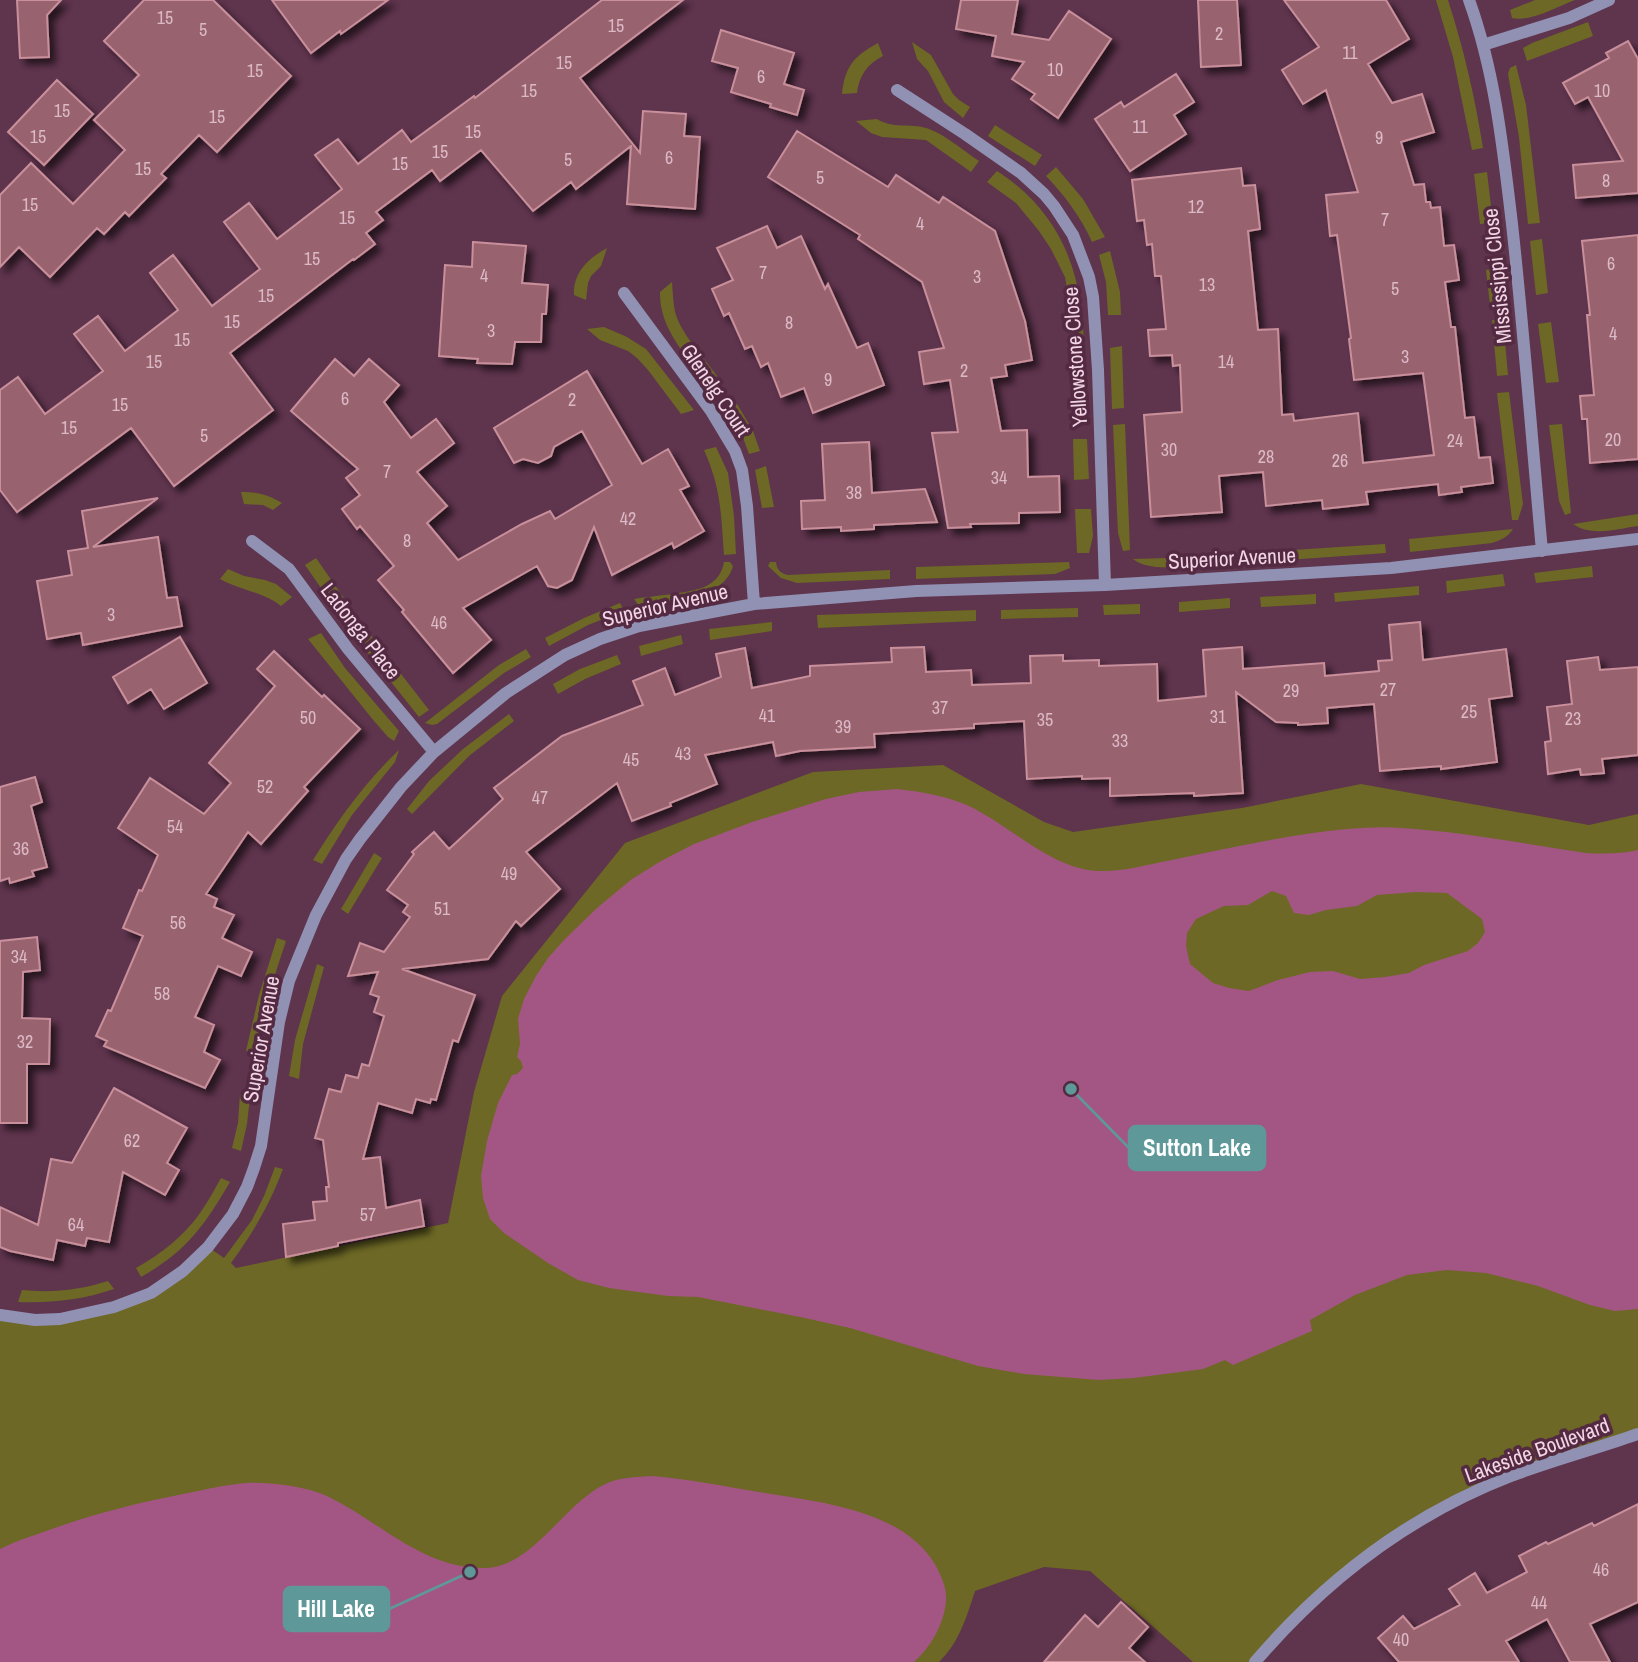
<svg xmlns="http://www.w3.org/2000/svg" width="1638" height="1662" viewBox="0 0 1638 1662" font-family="'Archivo Narrow',sans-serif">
	<defs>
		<filter id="shadow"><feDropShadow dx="6" dy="6" stdDeviation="3.5" flood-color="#0009"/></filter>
	</defs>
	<rect width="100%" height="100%" fill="#5f344d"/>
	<path fill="#6d6825" d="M1436 0H1448C1464 50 1475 97 1483 148L1472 150 1453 57Z
		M1535 0H1575C1556 7 1532 22 1512 18L1510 10Z
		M1588 22 1593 36 1527 61 1523 48 1532 43Z
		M912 42 931 55 953 94 959 100 970 107 963 118 944 102 928 71 917 59Z
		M878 43 883 56C867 64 859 76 857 93L842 94C845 66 854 56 878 43Z
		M1516 65 1526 105 1540 223 1528 224 1519 137 1508 74 1510 68Z
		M877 119C893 129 909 123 926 128 943 133 964 151 979 161L971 172 926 140 882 137 871 133 856 121Z
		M995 125 1042 155 1035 166 988 136Z
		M1056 167 1083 199 1105 237 1092 242C1081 217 1065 196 1046 176Z
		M997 171C1045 202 1072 246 1080 301H1069L1065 277 1051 249 1039 231 1016 203 987 182Z
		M1487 172 1493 223 1480 224 1474 174Z
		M1542 239 1548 293 1536 295 1530 241Z
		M607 248 601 266 591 276 588 283 586 300 574 295C573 272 589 258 607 248Z
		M1110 251 1120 292 1121 315H1108L1106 282 1099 255Z
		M1497 268 1501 304 1490 305 1486 270Z
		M672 282C673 293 673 305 676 315 683 336 704 358 717 376L708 384C687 356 659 329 660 292Z
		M1503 319 1508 375 1497 376 1492 320Z
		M1551 322 1559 382 1546 383 1538 324Z
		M1071 325H1083L1086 405 1071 404Z
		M604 327 627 337 646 349 694 410 681 414 648 370 637 358 628 351 600 340 587 329Z
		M1122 346 1124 408 1112 409 1110 348Z
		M1509 392 1523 504 1518 520H1512L1497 393Z
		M737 404 753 431 760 451 749 454 742 435 726 410Z
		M1125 424 1130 550 1123 551 1118 533 1113 425Z
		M1562 424 1571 513 1565 515 1559 501 1549 425Z
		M1073 439H1087L1089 479 1074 480Z
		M716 447 728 473 734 516 736 554 724 555C721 514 721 488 704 450Z
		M766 466 774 507 762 508 755 470Z
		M241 492C257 492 269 495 282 503L273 510 263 505 244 504Z
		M1091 509 1093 536 1089 553H1077L1075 509Z
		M1638 514V526C1616 529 1592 537 1573 524Z
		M1513 529C1508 537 1501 540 1492 543L1410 552 1409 539Z
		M1385 544 1386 553 1246 563 1245 553Z
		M1201 557V565C1181 566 1149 572 1133 559Z
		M316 558 355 614 344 621 305 565Z
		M724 562H730L733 566C724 600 668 601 639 606L634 599C650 596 697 593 708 585 717 580 722 573 724 562Z
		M770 562H776C777 570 780 573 788 575L890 570V579L797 583 781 578 768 566Z
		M1069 562 1070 568 1055 574 916 579V567Z
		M1592 566 1593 577 1536 583 1534 573Z
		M228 569 244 576 265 580 276 584 292 597 281 606C264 592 239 590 220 579Z
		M1503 574 1505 586 1447 593 1446 581Z
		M1419 586V595L1335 602 1334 593Z
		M1316 594V604L1261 607 1260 597Z
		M1230 598V608L1179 612V602Z
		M620 603 624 611 588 625 549 646 545 638 584 618Z
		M1140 604V614L1104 615 1103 605Z
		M1078 608V617L1001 619V610Z
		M976 610V621L818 628 817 615Z
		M772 622V631L710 640 709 629Z
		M363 625 429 710 419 717 352 633Z
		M321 633 345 668 399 731 394 741 388 737 374 721 308 639Z
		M681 635 683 644 641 656 639 646Z
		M526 649 531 657 504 673 437 724 432 725 425 723 499 665Z
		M617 655 621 664 585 679 558 694 553 684 580 669Z
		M509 714 514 721 469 756 412 814 407 809 429 781 463 749Z
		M399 750 395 762 352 815 322 864 313 860C338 820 365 782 399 750Z
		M943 765 1044 822 1073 832 1242 808 1361 784 1589 825 1638 814V1434L1463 1497 1356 1564 1255 1662H1193L1090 1571 1044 1567 975 1591C967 1616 959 1643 939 1662H0V1315L35 1320 151 1293 208 1247 224 1258 252 1220 264 1196 275 1167 283 1169C270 1204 253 1233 231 1263L236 1268 448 1223 474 1092 502 996 625 843 813 772Z
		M374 853 382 858 348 914 341 909Z
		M277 938 286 941 267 999 255 1054 246 1051 259 995Z
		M317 964 324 967 303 1044 299 1079 289 1076 295 1040Z
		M240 1094 250 1097 247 1124 241 1151 232 1148 238 1123Z
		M221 1178 230 1182C204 1226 187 1251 141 1277L136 1268C161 1254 184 1236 200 1213 208 1202 214 1190 221 1178Z
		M108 1281 114 1289C82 1300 52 1303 18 1302L22 1290C52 1293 80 1290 108 1281Z"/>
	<path fill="#a35683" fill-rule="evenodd" d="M897 789C923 792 949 796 973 808 1012 828 1054 870 1099 871 1122 872 1145 865 1167 861 1215 851 1264 840 1313 833 1342 829 1373 826 1402 828 1464 832 1525 844 1586 853 1604 854 1621 854 1638 850V1309L1615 1311 1590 1305 1538 1286 1486 1273 1447 1270 1407 1275 1355 1295 1310 1320 1312 1331 1233 1365 1225 1360 1203 1369 1134 1378 1099 1380 1024 1374 978 1366 850 1328 805 1318 698 1297 668 1296 609 1288 578 1280 548 1263 504 1233 490 1219 483 1198 481 1176 487 1141 498 1103 512 1075 517 1074 523 1068 521 1061 517 1057 520 1044 518 1019 524 999 536 976 548 958 565 939 597 908 632 879 661 861 694 844 752 822 826 799 859 792ZM1272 891 1286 896 1294 913 1309 915 1326 910 1357 906 1377 895 1416 892 1447 893 1482 919 1485 932 1478 943 1468 951 1424 965 1409 973 1385 977 1360 979 1333 971 1310 972 1278 980 1249 991 1229 988 1213 983 1190 964 1186 946 1187 933 1196 919 1224 906 1248 905Z
		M652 1476C688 1479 723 1486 759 1492 817 1502 904 1509 936 1566 942 1578 947 1588 946 1601 944 1624 931 1647 914 1662H0V1549C16 1541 32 1536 49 1530 93 1514 137 1503 183 1494 203 1490 224 1485 245 1483 270 1482 306 1486 329 1497 380 1522 425 1570 486 1568 534 1567 567 1498 610 1482 624 1477 638 1477 652 1476Z"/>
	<path fill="#98626e" stroke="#c9909c" stroke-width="2" filter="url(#shadow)" d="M17 0H61L47 15 49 57 20 58Z
		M144 0H213L291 76 217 152 199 135 161 174 166 178 129 216 125 212 104 234 97 228 50 277 19 247 0 267V195L31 163 73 204 125 150 94 120 139 75 104 41Z
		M272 0H388L341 34 340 31 311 53Z
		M602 0H683L580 78 640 153 643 111 686 114 684 136 700 137 695 209 627 204 631 146 576 189 571 182 533 211 481 150 440 181 432 170 376 212 383 220 366 233 375 244 354 260 353 259 230 353 273 410 174 486 131 428 17 512 0 490V390L18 377 45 414 103 371 74 334 98 316 125 351 178 310 150 273 173 255 212 306 260 269 224 222 249 203 277 239 342 189 315 155 338 139 358 164 402 130 411 142 474 96 475 98Z
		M961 0H1018L1012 34 1049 40 1069 11 1111 39 1058 118 1031 99 1035 94 1012 79 1024 62 992 56 996 36 956 29Z
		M1198 0H1237L1241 65 1201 67Z
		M1284 0H1386L1409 39 1368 64 1392 103 1422 94 1434 132 1401 142 1414 185 1424 184 1426 202H1430L1431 208 1440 207 1444 246 1454 245 1459 280 1445 282 1451 327H1455L1465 418 1474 417 1479 458 1490 457 1493 483 1461 487 1462 492 1439 495 1438 484 1366 492 1368 504 1323 509 1322 500 1266 506 1263 472 1219 476 1222 512 1151 517 1144 415 1182 412 1180 365 1173 366 1172 355 1150 356 1148 330 1166 329 1161 276H1155L1152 244 1147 245 1144 220 1137 221 1132 180 1241 168 1243 186 1255 185 1260 229 1248 231 1258 330 1278 329 1282 415 1293 414 1294 421 1358 413 1363 463 1434 455 1423 373 1354 380 1349 339 1351 338 1337 235 1330 236 1326 195 1358 192 1326 90 1303 104 1282 70 1319 47Z
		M721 30 794 53 784 84 804 90 797 115 770 107 771 104 731 92 738 68 712 61Z
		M1628 41 1638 59V193L1576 198 1573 165 1623 161 1588 97 1575 104 1563 83 1609 58 1606 53Z
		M1176 74 1194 102 1174 115 1186 134 1130 171 1095 119 1121 102 1124 107Z
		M57 80 93 114 44 165 8 132Z
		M797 131 888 187 896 175 939 203 943 197 995 231 1025 321 1032 360 1005 365 1007 376 991 378 1001 431 1027 430 1028 477 1059 476 1060 512 1019 513V523L970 524 971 527 948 528 932 433 958 432 950 380 924 384 919 352 944 348 922 282 858 239 860 235 768 177Z
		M767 226 777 248 801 236 825 289 828 284 857 348 868 343 884 385 813 413 804 388 781 397 768 363 761 367 752 346 745 349 729 313 724 316 712 289 733 280 717 248Z
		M1638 235V459L1590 463 1587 419H1582L1580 396 1594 395 1587 315H1590L1582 241Z
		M473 242 526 246 522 283 548 285 546 314H542L541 342H515L512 364 477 363 478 359 439 356 445 265 472 267Z
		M335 359 354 376 369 359 399 385 384 402 411 438 436 419 454 443 417 472 447 506 427 523 458 560 522 524 550 511 555 519 612 485 582 431 554 447 551 456 538 463 523 459 514 463 494 428 587 371 642 464 668 449 689 486 680 490 704 531 674 548 672 543 612 575 594 527 572 580 557 588 548 586 537 566 463 608 491 640 453 673 402 612 404 610 378 580 394 566 360 526 357 529 342 509 360 495 346 478 358 469 291 411Z
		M869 442 872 493 925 489 937 522 874 525V529L841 531V527L802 529 801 501 825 500 822 444Z
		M158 498 93 547 158 537 167 598 177 597 182 626 83 645 81 633 47 639 37 581 72 575 68 551 88 548 82 511Z
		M1420 622 1423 660 1506 649 1512 696 1489 699 1497 762 1441 769V766L1380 771 1374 704 1327 708 1328 723 1298 725V723L1276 722 1236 692 1243 793 1194 796V793L1110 796V778L1082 779V776L1027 779 1024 721 974 724V728L874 734 875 747 800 751 776 756 773 742 705 755 717 784 670 803 671 806 632 821 617 783 526 852 560 889 521 926 516 921 488 959 402 969 475 995 458 1042 453 1040 436 1100 431 1099 430 1103 416 1099 412 1113 378 1103 363 1159 380 1157 386 1208 420 1200 424 1226 338 1243V1246L286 1257 283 1224 315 1220 313 1202 327 1201 326 1187H329L323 1140 315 1138 329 1089 341 1092 346 1075 358 1078 362 1064 369 1066 384 1016 374 1012 379 997 370 994 378 972 348 976 360 943 384 952 410 917 403 912 408 905 387 890 414 854 412 852 434 832 449 849 503 799 494 788 562 736 643 705 633 681 665 668 675 695 721 677 716 654 745 648 752 688 810 676V666L892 662 891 648 924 647 926 672 971 670 972 685 1031 683 1030 656 1063 655V661L1099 660V666L1157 664 1158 701 1206 696 1203 650 1242 647 1243 669 1324 663 1325 676 1379 671 1378 661 1392 660 1389 625Z
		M180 637 207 683 164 709 151 689 128 703 113 677Z
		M274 651 322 697 324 695 360 729 304 787 308 791 261 844 248 832 206 894 217 899 214 907 234 915 222 938 252 952 241 976 218 966 195 1017 214 1025 204 1052 220 1060 205 1088 104 1046 107 1041 96 1036 108 1010 111 1011 143 936 123 928 139 890 142 891 158 855 118 828 150 778 204 814 231 783 209 763 275 686 257 669Z
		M1598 657 1600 670 1638 667V755L1602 759 1604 773 1581 775 1580 769 1548 774 1545 742 1551 741 1547 707 1572 704 1567 661Z
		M35 777 42 802 31 806 47 867 32 871 34 876 10 883 9 878 0 881V787Z
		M37 937 40 970 23 972 22 1018 50 1019 49 1064H27V1123H0V941Z
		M114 1088 187 1128 167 1163 179 1170 165 1195 123 1172 109 1242 87 1238 85 1246 57 1240 53 1260 10 1251 0 1247V1207L38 1225 51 1159 72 1163Z
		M1638 1504V1602L1590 1624 1610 1662H1570L1547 1619 1506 1641 1519 1662H1399L1378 1638 1403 1616 1414 1629 1460 1605 1449 1589 1475 1573 1487 1593 1527 1572 1519 1556 1546 1542 1548 1544 1592 1523 1594 1526Z
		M1121 1602 1148 1627 1129 1648 1145 1662H1044L1085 1615 1098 1627Z"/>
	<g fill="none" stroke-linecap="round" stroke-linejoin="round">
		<path stroke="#9191b4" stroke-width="12" d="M1469 0C1495 72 1503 148 1512 224 1524 333 1532 442 1542 551
			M1483 45 1569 18 1609 0
			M897 90 965 134 1021 173 1044 194 1054 206 1073 235 1089 277 1093 297 1098 370 1105 585
			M624 293 711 411 735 451 742 470 747 506 754 604
			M252 541 289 569 295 577 348 649 434 752
			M0 1315 35 1320 60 1319 114 1307 151 1293 183 1271 208 1247 233 1214 247 1187 254 1168 261 1146 279 1022 289 981 316 915 346 859 360 839 401 787 434 752 506 693 565 655 600 639 639 626 754 604 916 591 1105 585 1391 568 1638 539
			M1255 1662C1325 1580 1410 1515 1511 1476 1553 1460 1596 1449 1638 1434"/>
	</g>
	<g text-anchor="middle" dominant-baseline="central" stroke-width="7" stroke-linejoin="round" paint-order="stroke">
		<g font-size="18" fill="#dcb9c7">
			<text x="165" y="17">15</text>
			<text x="616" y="25">15</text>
			<text x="203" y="29">5</text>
			<text x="1219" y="33">2</text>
			<text x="1350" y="52">11</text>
			<text x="564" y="62">15</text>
			<text x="1055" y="69">10</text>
			<text x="255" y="70">15</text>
			<text x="761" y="76">6</text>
			<text x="529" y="90">15</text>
			<text x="1602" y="90">10</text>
			<text x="62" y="110">15</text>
			<text x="217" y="116">15</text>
			<text x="1140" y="126">11</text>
			<text x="473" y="131">15</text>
			<text x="38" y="136">15</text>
			<text x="1379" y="137">9</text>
			<text x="440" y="151">15</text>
			<text x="669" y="157">6</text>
			<text x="568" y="159">5</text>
			<text x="400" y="163">15</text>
			<text x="143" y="168">15</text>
			<text x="820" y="177">5</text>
			<text x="1606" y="180">8</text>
			<text x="30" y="204">15</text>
			<text x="1196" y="206">12</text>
			<text x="347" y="217">15</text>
			<text x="1385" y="219">7</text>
			<text x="920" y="223">4</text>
			<text x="312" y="258">15</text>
			<text x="1611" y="263">6</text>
			<text x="763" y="272">7</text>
			<text x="484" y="275">4</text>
			<text x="977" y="276">3</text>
			<text x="1207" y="284">13</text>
			<text x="1395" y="288">5</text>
			<text x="266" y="295">15</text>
			<text x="232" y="321">15</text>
			<text x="789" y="322">8</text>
			<text x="491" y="330">3</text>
			<text x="1613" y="333">4</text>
			<text x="182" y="339">15</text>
			<text x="1405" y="356">3</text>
			<text x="154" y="361">15</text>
			<text x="1226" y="361">14</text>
			<text x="964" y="370">2</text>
			<text x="828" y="379">9</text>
			<text x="345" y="398">6</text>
			<text x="572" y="399">2</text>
			<text x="120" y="404">15</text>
			<text x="69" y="427">15</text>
			<text x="204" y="435">5</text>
			<text x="1613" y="439">20</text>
			<text x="1455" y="440">24</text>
			<text x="1169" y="449">30</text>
			<text x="1266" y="456">28</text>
			<text x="1340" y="460">26</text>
			<text x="387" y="471">7</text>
			<text x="999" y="477">34</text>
			<text x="854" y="492">38</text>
			<text x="628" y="518">42</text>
			<text x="407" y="540">8</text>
			<text x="111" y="614">3</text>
			<text x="439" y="622">46</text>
			<text x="1388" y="689">27</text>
			<text x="1291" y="690">29</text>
			<text x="940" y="707">37</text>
			<text x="1469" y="711">25</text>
			<text x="767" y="715">41</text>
			<text x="1218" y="716">31</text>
			<text x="308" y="717">50</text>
			<text x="1573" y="718">23</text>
			<text x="1045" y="719">35</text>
			<text x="843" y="726">39</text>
			<text x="1120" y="740">33</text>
			<text x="683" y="753">43</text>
			<text x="631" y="759">45</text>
			<text x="265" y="786">52</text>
			<text x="540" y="797">47</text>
			<text x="175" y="826">54</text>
			<text x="21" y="848">36</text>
			<text x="509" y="873">49</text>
			<text x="442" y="908">51</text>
			<text x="178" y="922">56</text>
			<text x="19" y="956">34</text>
			<text x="162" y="993">58</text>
			<text x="25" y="1041">32</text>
			<text x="132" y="1140">62</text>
			<text x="368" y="1214">57</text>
			<text x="76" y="1224">64</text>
			<text x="1601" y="1569">46</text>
			<text x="1539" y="1602">44</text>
			<text x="1401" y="1639">40</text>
		</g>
		<g font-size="21" fill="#f2d6e5" stroke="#542a42">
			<text transform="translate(1497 276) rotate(-96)">Mississippi Close</text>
			<text transform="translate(1075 357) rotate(-94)">Yellowstone Close</text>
			<text transform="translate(716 390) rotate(56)">Glenelg Court</text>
			<text transform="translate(1232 558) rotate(-3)">Superior Avenue</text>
			<text transform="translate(665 605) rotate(-13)">Superior Avenue</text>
			<text transform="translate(361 631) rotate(52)">Ladonga Place</text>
			<text transform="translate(261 1039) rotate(-80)">Superior Avenue</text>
			<text transform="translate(1537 1450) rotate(-20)">Lakeside Boulevard</text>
		</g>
	</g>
	<path fill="none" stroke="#5e9898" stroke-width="2.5" d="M1071 1089L1129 1148M470 1572L389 1609"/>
	<g fill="#5e9898" stroke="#542a42" stroke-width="2.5">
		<circle cx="1071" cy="1089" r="7"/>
		<circle cx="470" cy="1572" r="7"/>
	</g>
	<g fill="#5e9898" stroke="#5e9898" stroke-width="2.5">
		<rect x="1129" y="1126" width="136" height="44" rx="7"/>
		<rect x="284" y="1587" width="105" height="44" rx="7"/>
	</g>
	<g font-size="23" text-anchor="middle" font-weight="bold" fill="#fff">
		<text x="1197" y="1156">Sutton Lake</text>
		<text x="336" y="1617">Hill Lake</text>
	</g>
</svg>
